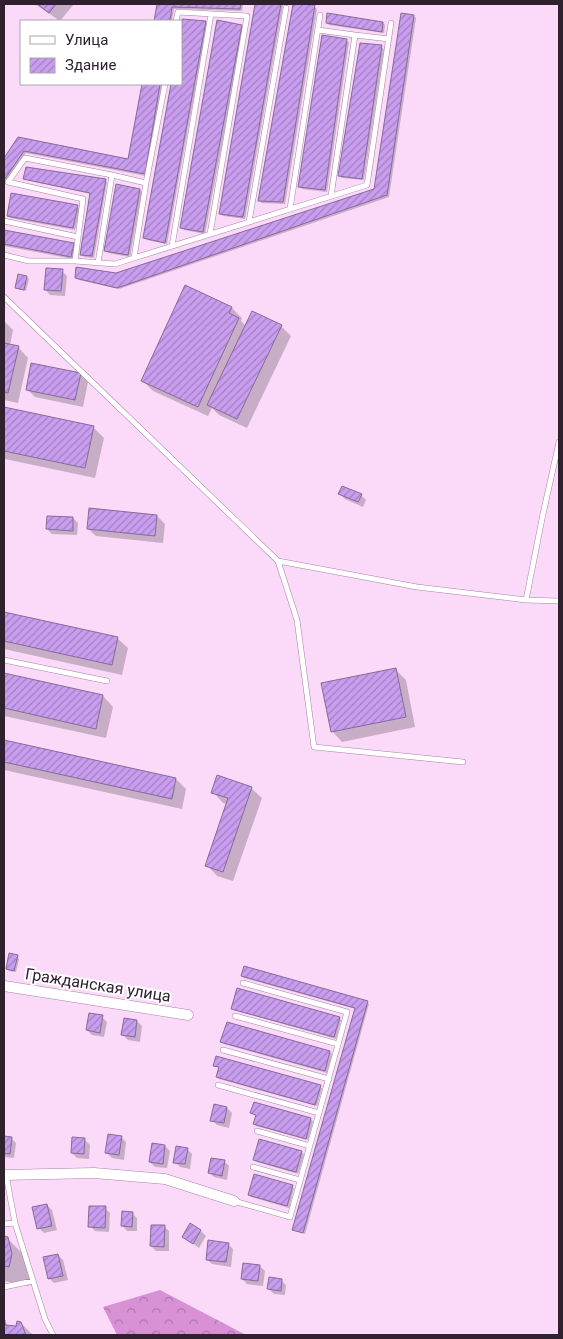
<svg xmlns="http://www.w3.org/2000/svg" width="563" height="1339" viewBox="0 0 563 1339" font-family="Roboto,sans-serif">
	<defs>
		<pattern id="forest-crowns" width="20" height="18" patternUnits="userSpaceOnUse" patternTransform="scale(1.25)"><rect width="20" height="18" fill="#d891d4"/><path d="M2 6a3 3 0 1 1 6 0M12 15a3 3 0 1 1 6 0" fill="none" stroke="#b076ac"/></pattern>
		<pattern id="building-hatch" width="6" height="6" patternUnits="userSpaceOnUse" patternTransform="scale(1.25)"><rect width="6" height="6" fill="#c99def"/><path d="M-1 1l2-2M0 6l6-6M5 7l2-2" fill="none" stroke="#a480c2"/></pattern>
	</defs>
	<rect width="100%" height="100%" fill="#fbd9f8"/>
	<path fill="url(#forest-crowns)" d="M160 1290 246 1335H117L103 1307Z"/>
	<path fill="#0003" d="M35 4H74L60 21Z
		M158 4H243L242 11 174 9 172 21H155Z
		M256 4H281L283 5 245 219 223 216 221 213Z
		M294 5 315 7 317 9 285 204 262 203 259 201Z
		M414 16 416 18 389 197 119 289 79 280 76 278 116 274 375 190Z
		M183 21 205 23 207 25 167 244 147 240 145 238 172 84H181V30Z
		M327 23H383L385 25 384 33 329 25Z
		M241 26 244 28 205 234 184 230 181 227Z
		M346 40 349 42 327 192 302 189 300 187Z
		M381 47 384 49 364 180 342 178 339 175Z
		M144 84H162L146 176 26 153 4 185V160L19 138 129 161Z
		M24 178 105 180 107 182 94 258 84 257 82 255 91 194 26 180Z
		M140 190 142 192 130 257 108 253 106 250Z
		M77 206 80 209 75 230 10 218 8 215Z
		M4 231 73 244 75 246 73 259 4 246Z
		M62 271 67 276 65 296 50 295 45 289Z
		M27 277 29 279 26 291 18 289 16 287Z
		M186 287 232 308 242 318 241 321 246 326H281L291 336 247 428 219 415 212 408 208 416 153 391 142 380Z
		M4 321 13 330 10 345 18 347 28 358 18 403 4 400Z
		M80 375 88 382 83 407 35 397 27 389Z
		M4 408 93 427 104 438 95 478 5 459 4 457Z
		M340 494 361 495 366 500 363 507 345 499Z
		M157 516 165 524 163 543 96 536 88 529Z
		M73 518 78 523 77 535 52 534 47 529Z
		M4 613 117 638 128 648 122 675 4 649Z
		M395 669 406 680 415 727 342 742 332 731Z
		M4 675 103 696 113 707 106 738 4 716Z
		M4 741 176 779 186 789 182 809 4 770Z
		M251 788 262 798 233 881 217 876 207 865 227 804 223 803 213 792Z
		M17 956 19 959 16 972 9 971 7 969Z
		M242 976 367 1002 369 1004 305 1234 294 1229 356 1009 244 978Z
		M232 1008 339 1018 341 1020 336 1039 234 1010Z
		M102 1017 107 1022 104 1037 92 1035 87 1030Z
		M137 1021 142 1026 140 1042 128 1040 123 1035Z
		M222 1042 330 1052 332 1054 327 1073 224 1044Z
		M215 1065 320 1086 322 1089 317 1106 219 1079 217 1077 220 1068Z
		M254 1104 311 1119 313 1122 308 1140 256 1126 254 1124 257 1116 252 1113Z
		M227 1108 232 1113 229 1128 217 1125 212 1120Z
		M4 1137 11 1138 16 1143 14 1158 4 1157Z
		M121 1137 126 1142 124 1160 112 1158 107 1153Z
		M85 1140 90 1145 89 1159 77 1158 72 1153Z
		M165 1146 170 1151 167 1168 155 1167 150 1162Z
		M187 1149 192 1154 190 1169 180 1167 175 1162Z
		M302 1152 304 1155 298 1174 257 1162 255 1160Z
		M224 1161 229 1166 227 1180 214 1177 209 1172Z
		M292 1186 294 1188 289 1208 251 1197 249 1195Z
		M47 1205 52 1210 57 1230 44 1233 39 1228Z
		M105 1208 110 1213 109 1232 95 1231 90 1226Z
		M132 1213 137 1218V1231H127L122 1225Z
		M164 1226 169 1231V1251H156L151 1246Z
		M201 1231 206 1236 199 1248 184 1237Z
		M4 1238H7L28 1259 32 1275 29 1286 4 1281Z
		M228 1244 233 1249 231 1267 212 1264 207 1259Z
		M58 1255 63 1260 68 1280 54 1283 49 1278Z
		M260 1266 265 1271 263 1286 247 1284 242 1279Z
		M281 1280 286 1285 285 1295 274 1294 269 1289Z
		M4 1321 10 1327H17L21 1323 33 1335H4Z"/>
	<path fill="url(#building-hatch)" stroke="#836d97" d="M37 4H56L49 13Z
		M157 4H241L240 9 172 7 170 21H154Z
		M255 4H281L243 217 219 214Z
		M293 4 315 5 283 202 258 201Z
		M327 13 383 22 382 32 326 23Z
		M401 13 414 15 387 195 117 288 75 278 76 267 116 273 374 189Z
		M182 19 206 21 165 243 143 238 171 84H181Z
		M217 20 242 25 203 232 180 228Z
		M322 35 347 39 325 190 298 187Z
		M360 43 382 45 362 179 338 176Z
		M142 84H160L145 174 24 151 4 180V158L18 137 128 159Z
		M26 167 106 179 92 256 80 255 90 193 23 179Z
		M116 184 140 189 128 255 104 251Z
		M11 193 78 205 73 228 7 216Z
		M4 230 74 243 71 257 4 244Z
		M46 268 63 269 61 291 44 290Z
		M18 274 27 276 24 290 15 288Z
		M185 285 232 307 229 313 239 318 198 407 141 381Z
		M252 311 282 325 237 419 207 405Z
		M4 343 19 346 8 393 4 392Z
		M31 363 81 373 75 400 26 390Z
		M4 407 94 426 85 468 4 451Z
		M342 486 362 494 358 502 338 494Z
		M89 508 157 515 155 536 87 529Z
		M47 516 73 517V531L46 529Z
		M4 612 118 637 112 665 4 641Z
		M396 668 406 717 331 732 321 683Z
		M4 673 103 695 96 729 4 708Z
		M4 740 176 778 172 799 4 762Z
		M217 775 252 787 223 872 205 866 228 798 211 793Z
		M9 953 18 955 14 971 6 969Z
		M244 966 368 1001 303 1233 292 1230 355 1008 241 976Z
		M237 988 340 1017 334 1037 231 1009Z
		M89 1013 103 1015 100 1033 86 1030Z
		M124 1018 137 1020 135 1037 121 1035Z
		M227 1022 330 1051 325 1071 220 1042Z
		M216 1056 321 1085 315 1105 216 1077 219 1067 213 1066Z
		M254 1102 311 1118 306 1139 253 1124 256 1115 250 1113Z
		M214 1104 227 1107 224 1123 210 1121Z
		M108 1134 122 1136 119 1155 105 1153Z
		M4 1136 12 1137 10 1154 4 1153Z
		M72 1137 85 1138 84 1154 71 1153Z
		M259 1139 302 1151 296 1172 253 1160Z
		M152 1143 165 1145 163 1164 149 1162Z
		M176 1146 188 1148 185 1164 173 1163Z
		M211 1158 225 1160 222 1176 208 1173Z
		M254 1174 293 1185 287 1206 248 1195Z
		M47 1204 52 1226 37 1229 32 1207Z
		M89 1206H106L105 1228 88 1227Z
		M122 1211 133 1212 132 1227 121 1226Z
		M190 1223 201 1230 193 1244 182 1237Z
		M151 1225H165L164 1247 150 1246Z
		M4 1236 8 1237 12 1254 9 1267 4 1266Z
		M208 1240 229 1243 226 1262 206 1260Z
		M58 1254 63 1276 48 1279 43 1257Z
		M243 1263 260 1265 258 1281 241 1279Z
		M269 1277 282 1279 281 1291 267 1289Z
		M4 1320H5V1325L16 1326 17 1321 21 1322 26 1335H4Z"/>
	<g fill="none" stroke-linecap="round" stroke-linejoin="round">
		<g stroke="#a982a6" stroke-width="6">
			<path id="service" d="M176 21 178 12 247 16 210 234
				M318 30 355 35 331 196
				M355 35 389 39
				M112 175 146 183 134 258
				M146 183 165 84
				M290 209 320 15
				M4 221 78 237
				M249 222 286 8
				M172 246 211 14
				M4 255 29 261H75L115 264 367 185 391 23
				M75 261 83 199 8 182 25 158 112 175 98 263
				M4 297 278 561 417 587 526 600 559 601
				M278 561 297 620 314 747 463 762
				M526 600 543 514 559 442
				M4 660 107 681
				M235 1016 338 1044
				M223 1050 329 1079
				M218 1085 319 1113
				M257 1131 310 1146
				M253 1167 300 1180
				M234 1201 290 1217 347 1012 243 983
				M15 1223 45 1319 53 1335
				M4 1224 15 1223 6 1175
				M4 1287 33 1281"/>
		</g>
		<g stroke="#a982a6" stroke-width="11">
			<path id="minor" d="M4 986 188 1015
				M4 1175 94 1173 165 1179 234 1201"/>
		</g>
		<use href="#service" stroke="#fff" stroke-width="5"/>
		<use href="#minor" stroke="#fff" stroke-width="10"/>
	</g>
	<g text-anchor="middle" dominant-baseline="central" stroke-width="4" stroke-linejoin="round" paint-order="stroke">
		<g font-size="16" fill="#30212f" stroke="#fff">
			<text transform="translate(98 985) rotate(9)">Гражданская улица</text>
		</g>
	</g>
	<rect width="563" height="1339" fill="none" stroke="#30212f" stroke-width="10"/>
	<rect x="20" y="20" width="162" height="65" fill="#ffffff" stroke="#aca6ac"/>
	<rect x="30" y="36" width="25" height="8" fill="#ffffff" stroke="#aca6ac"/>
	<text x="65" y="45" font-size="15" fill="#30212f">Улица</text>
	<rect x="30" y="58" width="25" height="15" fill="url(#building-hatch)" stroke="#aca6ac"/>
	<text x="65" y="70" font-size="15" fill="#30212f">Здание</text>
</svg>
